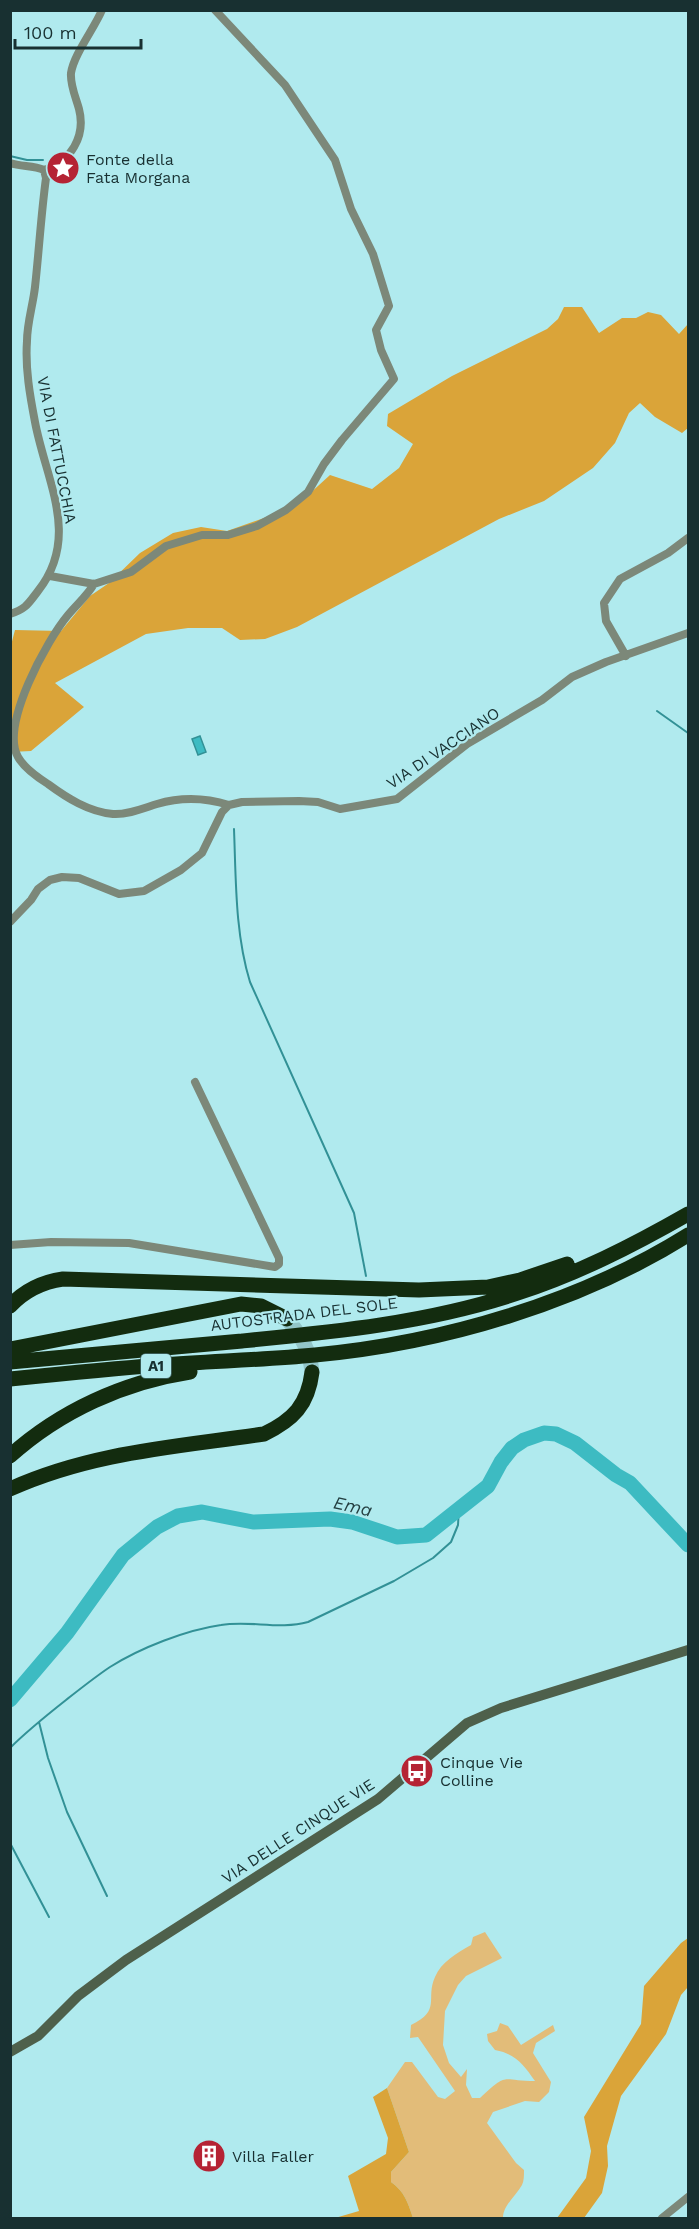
<svg xmlns="http://www.w3.org/2000/svg" width="699" height="2229" viewBox="0 0 699 2229" font-family="'Work Sans',sans-serif">
	<rect width="100%" height="100%" fill="#b0eaee"/>
	<path fill="#e2bc79" d="M485 1932 502 1958 466 1976 458 1985 445 2011 443 2045 449 2063 461 2077 467 2069 466 2085 472 2098H480C509 2071 500 2081 535 2081 523 2064 516 2054 495 2050L488 2041 487 2034 497 2031 500 2023 508 2026 521 2045 553 2025 555 2031 536 2043 533 2053 551 2082 549 2092 539 2102 525 2101 493 2112 487 2123 516 2163 524 2170C524 2175 524 2181 522 2185 516 2196 503 2205 503 2218H413C408 2203 405 2192 391 2182V2172L409 2152 387 2088 405 2062H412L438 2097 445 2099 455 2091 418 2037 410 2038 411 2025C442 2010 425 1999 435 1977 441 1962 457 1953 471 1945L473 1937Z"/>
	<path fill="#daa439" d="M564 307H582L599 333 622 318H636L648 312 661 315 679 334 688 324V428L682 433 655 417 640 403 629 413 615 443 593 468 544 501 499 519 297 627 265 639 240 640 222 628H188L146 634 55 683 84 707 31 751 11 752 10 649 15 630 61 631 90 596 109 583 140 553 173 533 201 527 227 531 295 507 330 475 372 489 399 468 413 444 387 426 388 414 452 376 547 329 558 319Z
		M688 1938V1987L681 1995 666 2034 621 2096 607 2146 608 2166 602 2193 584 2218H557L586 2178 591 2151 584 2117 641 2024 644 1986 681 1943Z
		M387 2088 409 2152 391 2172V2182C405 2192 408 2203 413 2218H335L359 2211 348 2176 386 2154 388 2138 373 2097Z"/>
	<path fill="#3dbbc2" stroke="#329196" stroke-width="1.5" d="M200 736 206 752 198 755 192 739Z"/>
	<g fill="none" stroke-linecap="round" stroke-linejoin="round">
		<path stroke="#329196" stroke-width="2" d="M10 156 27 160H43
			M657 711 688 733
			M234 829C236 880 235 933 250 982L354 1213 366 1276
			M39 1722 48 1758 67 1812 107 1896
			M10 1748C27 1731 47 1715 66 1700 80 1689 95 1677 110 1667 140 1648 186 1630 221 1625 249 1620 280 1630 308 1622L394 1581 433 1558 451 1542 458 1525 459 1507
			M10 1843 49 1917"/>
		<path stroke="#3dbbc2" stroke-width="15" d="M10 1700 67 1633 123 1555 157 1527 178 1516 202 1512 253 1522 330 1519 352 1522 397 1537 426 1535 488 1486 501 1462 512 1448 524 1440 544 1433 556 1434 575 1443 616 1475 630 1483 688 1545"/>
		<path stroke="#92c5c8" stroke-width="15" stroke-dasharray="15 8" stroke-linecap="butt" d="M287 1319C301 1335 310 1351 312 1372"/>
		<path stroke="#7c8879" stroke-width="8" d="M10 163C22 167 33 165 44 170
			M44 170C71 162 86 136 79 109 76 98 70 85 71 73 74 54 94 29 102 10
			M50 576 94 584 131 572 166 546 202 535H228L257 526 286 510 308 492 324 464 342 440 394 379 381 350 376 330 389 306 373 254 351 209 335 160 285 85 215 10
			M94 584C87 596 77 604 68 615 47 640 0 725 18 757 24 768 37 777 48 784 67 798 89 812 113 814 128 815 144 808 157 804 181 797 206 798 229 805
			M10 614C26 609 28 604 38 591 81 537 46 481 35 422 30 396 25 368 27 341 27 323 33 305 35 287 39 251 41 215 46 178L44 170
			M626 656 606 621 604 603 620 579 668 553 688 538
			M10 922 31 900 38 889 50 880 62 877 79 878 119 894 144 891 181 870 202 853 222 812 229 805 242 802 299 801 318 802 340 809 397 799 467 744 542 700 572 677 606 662 688 633
			M10 1245 51 1242 129 1243 275 1267 279 1264V1258L195 1082
			M662 2218 688 2197"/>
		<path stroke="#4e604b" stroke-width="10" d="M10 2052 38 2036 78 1996 126 1960 378 1799 467 1723 501 1708 688 1650"/>
		<path stroke="#132c0f" stroke-width="15" d="M10 1306C25 1290 42 1282 63 1279L419 1290 488 1287 520 1280 567 1264
			M10 1349 241 1304 261 1306 287 1319
			M10 1362C88 1355 165 1348 242 1341 334 1332 427 1323 515 1294 577 1274 632 1246 688 1214
			M10 1379C60 1374 110 1369 160 1365 212 1361 263 1360 315 1355 443 1343 579 1303 688 1235
			M10 1456C60 1411 124 1382 190 1372
			M10 1489C92 1452 176 1447 264 1434 293 1420 308 1405 312 1372"/>
	</g>
	<defs>
		<g id="sight-disc" transform="scale(1.725)"><circle r="9.5" fill="#b52334" stroke="#b0eaee"/><path d="M0-6L1.8-2.2L6-1.7L2.9 1.2L3.7 5.4L0 3.3L-3.7 5.4L-2.9 1.2L-6-1.7L-1.8-2.2Z" fill="#fff"/></g>
		<g id="bus-disc" transform="scale(1.725)"><circle r="9.5" fill="#b52334" stroke="#b0eaee"/><path d="M-5-6H5V4H4V6H2V4H-2V6H-4V4H-5ZM-3.5-4V0h7V-4ZM-3.5 1.2v1.5H-2V1.2ZM2 1.2v1.5H3.5V1.2Z" fill="#fff"/></g>
		<g id="building-disc" transform="scale(1.725)"><circle r="9.5" fill="#b52334" stroke="#b0eaee"/><path d="M-4-6H4V6H1V3H-1V6H-4ZM-2.5-4.3h1.7v1.8h-1.7ZM.8-4.3h1.7v1.8H.8ZM-2.5-1h1.7V.8h-1.7ZM.8-1h1.7V.8H.8Z" fill="#fff"/></g>
	</defs>
	<g fill-rule="evenodd">
		<use href="#sight-disc" x="63" y="168"/>
		<use href="#bus-disc" x="417" y="1771"/>
		<use href="#building-disc" x="209" y="2156"/>
	</g>
	<g text-anchor="middle" dominant-baseline="central" stroke-width="4.5" stroke-linejoin="round" paint-order="stroke">
		<rect fill="#b0eaee" stroke="#46686a" stroke-width="1.5" x="141" y="1354" width="30" height="24" rx="4.5"/>
		<g font-size="15" font-weight="bold" fill="#183031">
			<text x="156" y="1366">A1</text>
		</g>
		<g font-size="16" fill="#183031" stroke="#b0eaee" text-anchor="start">
			<text x="86" y="159">Fonte della<tspan x="86" dy="18">Fata Morgana</tspan></text>
			<text x="440" y="1762">Cinque Vie<tspan x="440" dy="18">Colline</tspan></text>
			<text x="232" y="2156">Villa Faller</text>
		</g>
		<g font-size="16" fill="#183031" stroke="#b0eaee">
			<text transform="translate(57 450) rotate(79)">VIA DI FATTUCCHIA</text>
			<text transform="translate(443 748) rotate(-34)">VIA DI VACCIANO</text>
			<text transform="translate(304 1314) rotate(-7)">AUTOSTRADA DEL SOLE</text>
			<text transform="translate(298 1831) rotate(-33)">VIA DELLE CINQUE VIE</text>
		</g>
		<g font-size="18" font-style="italic" fill="#233e40" stroke="#b0eaee">
			<text transform="translate(353 1506) rotate(13)">Ema</text>
		</g>
	</g>
	<rect width="699" height="2229" fill="none" stroke="#183031" stroke-width="24"/>
	<path d="M15 39v9h126v-9" fill="none" stroke="#183031" stroke-width="3"/>
	<text x="24" y="39" font-size="18" fill="#183031" stroke="#b0eaee" stroke-width="4.5" paint-order="stroke">100 m</text>
</svg>
